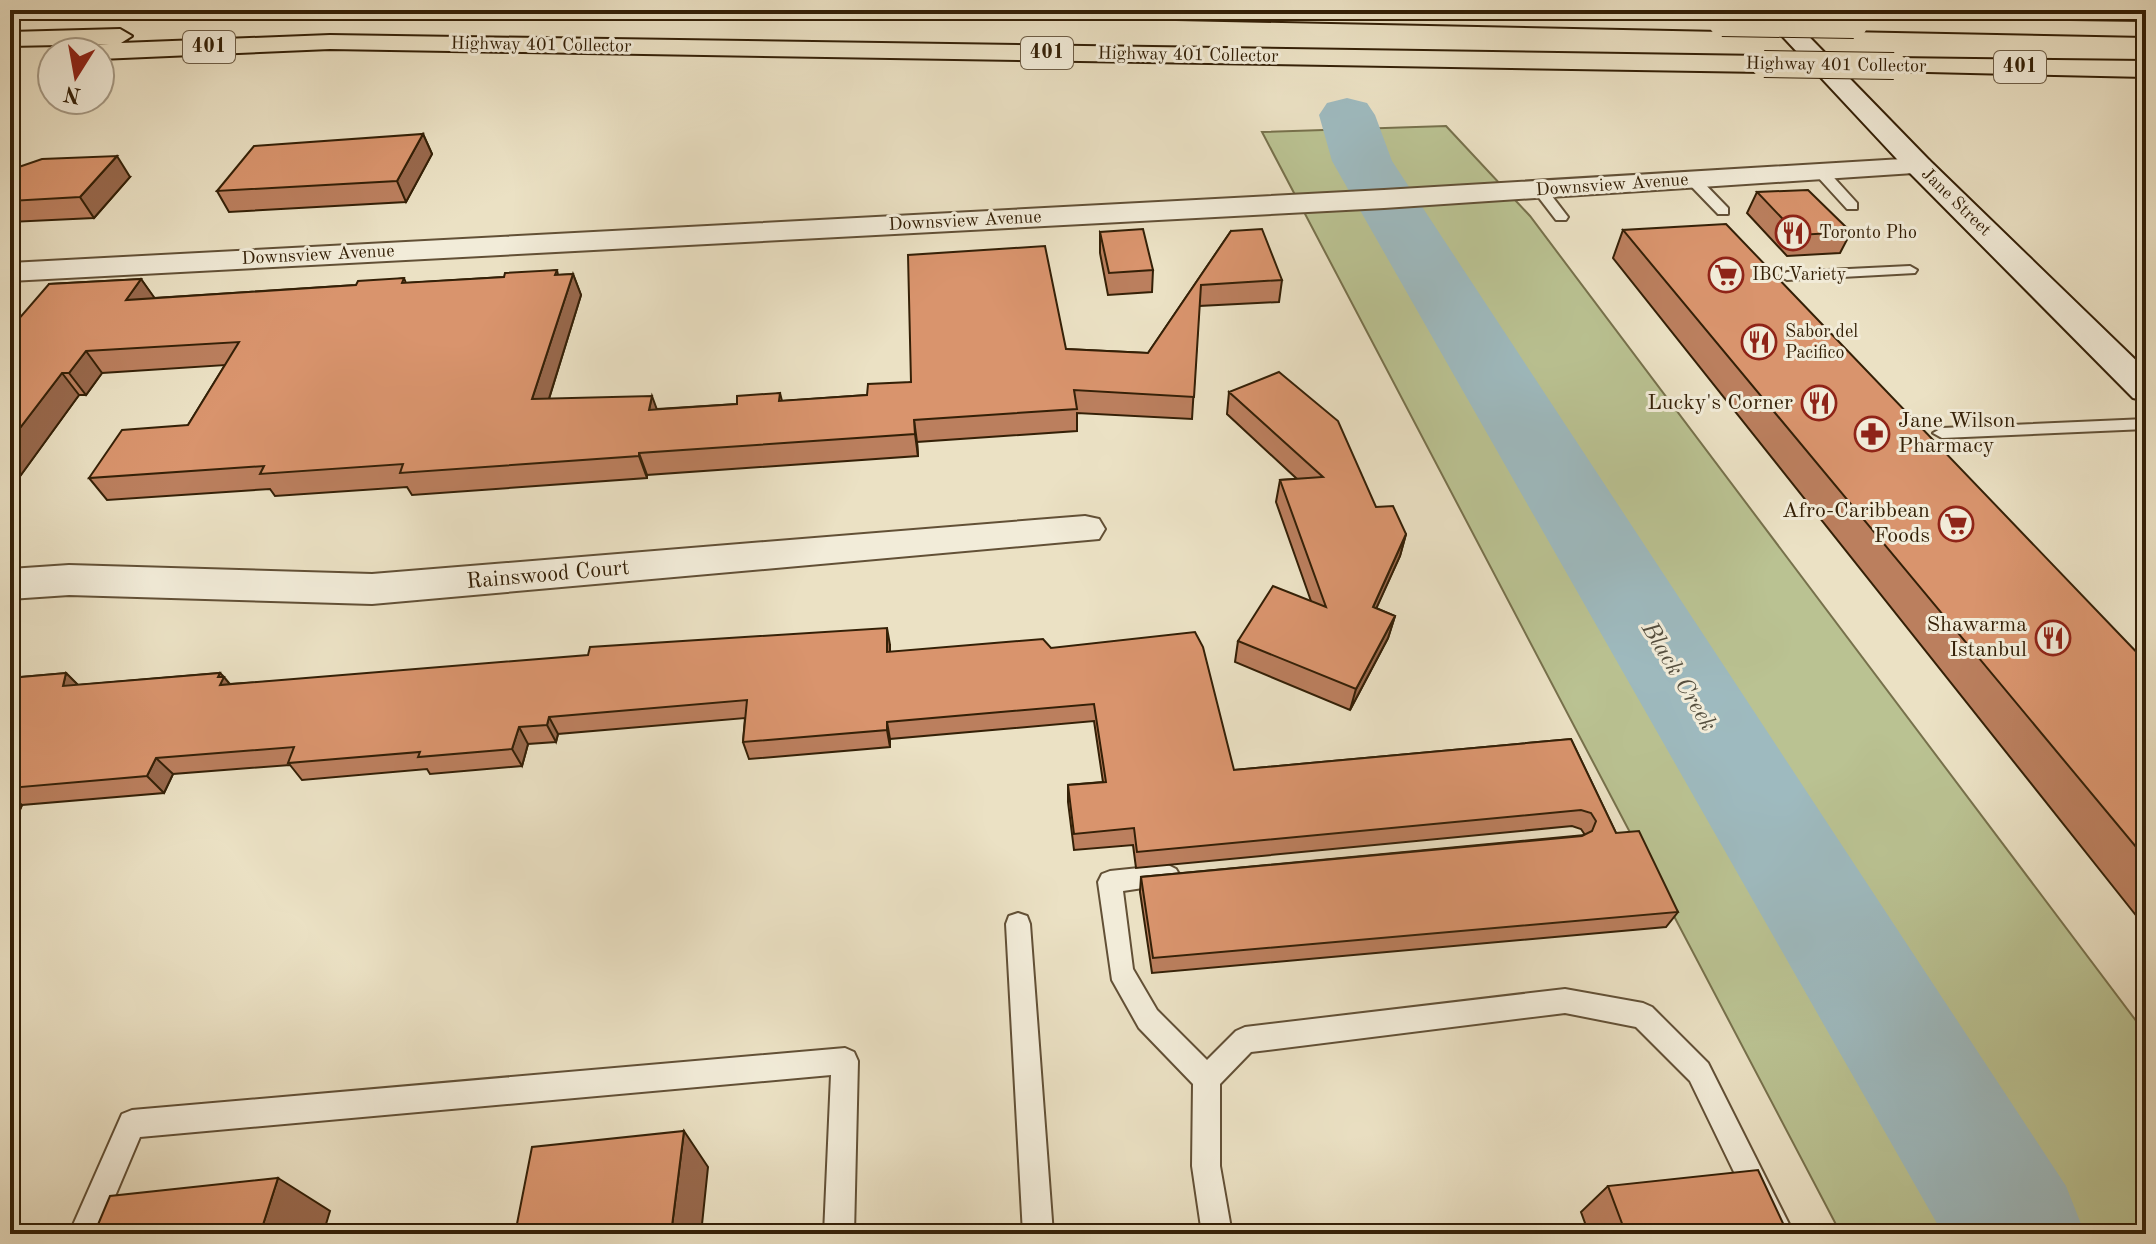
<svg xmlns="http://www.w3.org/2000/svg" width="2156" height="1244" viewBox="0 0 2156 1244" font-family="'Old Standard TT',serif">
	<rect width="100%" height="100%" fill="#ebe1c4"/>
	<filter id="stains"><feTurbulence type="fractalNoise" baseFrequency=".0025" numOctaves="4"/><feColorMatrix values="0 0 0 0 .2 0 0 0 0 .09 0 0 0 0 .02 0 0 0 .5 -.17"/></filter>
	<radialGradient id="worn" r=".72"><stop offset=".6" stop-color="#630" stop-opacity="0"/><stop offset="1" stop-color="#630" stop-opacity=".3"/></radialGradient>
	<path fill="#bac292" stroke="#77714c" stroke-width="2" d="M1446 126 1530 216 2146 1034V1234H1841L1262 132Z"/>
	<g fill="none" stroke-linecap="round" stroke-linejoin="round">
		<path fill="#9ebabf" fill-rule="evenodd" d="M1347 98 1367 103 1375 115 1392 161 2066 1186 2085 1234H1943L1332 161 1319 115 1327 103Z"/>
		<g stroke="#625036" stroke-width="4">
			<path id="service" d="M1816 169H1826L1857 203V209H1847L1816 175Z
				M1688 177H1698L1728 208V214H1718L1688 183Z
				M1535 187H1545L1568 217 1566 220H1556L1533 190Z
				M1910 266 1917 270 1915 273 1787 280 1780 276 1787 272Z
				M2146 419V429L1942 438 1933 433 1942 428Z
				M1168 865 1176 869 1180 876 1176 883 1123 891 1133 969 1157 1010 1207 1060 1236 1031 1245 1027 1565 989 1643 1003 1652 1007 1708 1063 1794 1234H1764L1690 1081 1636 1027 1565 1013 1251 1052 1220 1084V1166L1232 1234H1202L1192 1166 1193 1084 1139 1028 1112 980 1098 882 1102 874 1110 871Z
				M1018 913 1027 916 1030 924 1053 1234H1023L1006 924 1009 916Z
				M845 1048 854 1052 858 1061 854 1234H824L831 1075 140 1137 99 1234H69L122 1114 132 1110Z"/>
		</g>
		<g stroke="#625036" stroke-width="4">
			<path id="minor" d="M1919 158 1929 160 1933 166 1929 172 1384 208 10 281V263L1384 190Z
				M1085 516 1099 519 1105 529 1099 539 372 604 69 595 10 599V569L69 565 372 574Z"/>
		</g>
		<g stroke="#342007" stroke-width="4">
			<path id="secondary" d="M1758 10H1783L1929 160 2146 370V401L2133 398 1909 172Z"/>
		</g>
		<g stroke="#342007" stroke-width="4">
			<path id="motorway" d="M1068 10H1432L1722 16 1734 23 1722 30 1080 17Z
				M1854 18 2146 22V36L1845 30 1842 25Z
				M120 29 132 36 121 43 330 35 1764 56 1777 64 1764 72 330 49 100 59V52H75L87 45 109 44 10 46V32Z
				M1894 58 2146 61V77L1885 71 1881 66 1885 61Z"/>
		</g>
		<use href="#service" fill="#f2ecd9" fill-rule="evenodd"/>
		<use href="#minor" fill="#f2ecd9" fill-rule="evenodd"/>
		<use href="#secondary" fill="#f2ecd9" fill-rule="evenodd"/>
		<use href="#motorway" fill="#ebe1c4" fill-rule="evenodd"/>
		<g stroke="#342007" stroke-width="28" stroke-linecap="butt">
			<path id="motorway-bridge" d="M1722 23 1854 25
				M1764 64 1894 66"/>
		</g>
		<use href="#motorway-bridge" stroke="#ebe1c4" stroke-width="26"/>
	</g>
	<path fill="#bb7f5e" stroke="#342007" stroke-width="2" d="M423 134 432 154 406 202 229 212 217 191Z
		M10 170 130 177 94 218 10 222Z
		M1757 192 1851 232 1840 253 1787 256 1747 213Z
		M1623 230 2146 662V928L1613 258Z
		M1231 231 1282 280 1279 302 1199 306 1192 419 1077 413V431L917 442 918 456 647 475V478L412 495 407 487 275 496 270 489 107 500 89 478 188 425 225 365 102 373 86 395H79L10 490 49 284 141 279 154 298 356 285 404 278 406 283 504 277 557 270 558 275 573 274 581 295 549 399 657 409 737 404 780 393 782 401 867 395 911 382 1066 349 1148 353Z
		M1100 232 1153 270 1152 292 1108 295 1100 253Z
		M1229 392 1376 507 1406 534 1400 556 1376 608 1395 616 1388 638 1350 710 1235 662 1238 641 1311 601 1276 502 1280 480 1297 479 1227 414Z
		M890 645V652L1051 648 1234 770 1571 739 1616 833 1678 912 1666 927 1152 973 1140 892 1141 877 1585 835 1581 829 1572 826 1136 868 1133 845 1074 850 1068 802V785L1103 782 1094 721 890 739V747L749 759 743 742 745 718 558 734 556 742 528 744 522 766 430 774 427 769 302 780 290 765 173 774 164 793 22 805 19 812 10 813V678L66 673 78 685 220 673 229 684Z
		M1608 1186 1788 1234H1589L1581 1212Z"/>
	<path fill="#98684c" stroke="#342007" stroke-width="2" d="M423 134 432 154 406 202 397 181Z
		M117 156 130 177 94 218 80 197Z
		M573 274 581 295 542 421 532 399Z
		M141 279 156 300H126Z
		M86 351 102 373 86 395 69 373Z
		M62 373 79 395 10 490V441Z
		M652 396 660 418 649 410Z
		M914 420 917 442 918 456 915 434Z
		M639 453 647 475V478L639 456Z
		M1406 534 1400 556 1367 629 1373 607Z
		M1395 616 1388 638 1350 710 1356 689Z
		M887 628 890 645V670L887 652Z
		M66 673 83 690 63 686Z
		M220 673 224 677 238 694 220 685 218 677Z
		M549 717 558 734 556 742 547 725Z
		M887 722 890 739V747L887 730Z
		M519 727 528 744 522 766 512 749Z
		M156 758 173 774 164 793 147 776Z
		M10 795 22 805 19 812 10 805Z
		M684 1131 708 1167 701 1234H671Z
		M278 1178 330 1211 323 1234H260Z"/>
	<path fill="#d9946d" stroke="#342007" stroke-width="2" d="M423 134 397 181 217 191 254 146Z
		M117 156 80 197 10 201V170L42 159Z
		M1808 190 1851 232 1798 235 1757 192Z
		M1726 224 2146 662V859L1623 230Z
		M1143 229 1153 270 1109 273 1100 232Z
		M1262 229 1282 280 1201 285 1194 397 1074 390 1077 409 914 420 915 434 639 453V456L400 473 403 464 260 474 264 466 89 478 122 430 188 425 239 342 86 351 69 373H62L10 441V329L49 284 141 279 126 300 356 285 358 281 404 278 402 283 504 277 505 273 557 270 555 275 573 274 532 399 652 396 649 410 737 404V396L780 393 779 401 867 395 868 384 911 382 908 255 1045 246 1066 349 1148 353 1231 231Z
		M1279 372 1338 421 1376 507 1393 506 1406 534 1373 607 1395 616 1356 689 1238 641 1273 586 1326 607 1280 480 1323 477 1229 392Z
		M887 628V652L1043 639 1051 648 1195 632 1203 647 1234 770 1571 739 1616 833 1639 831 1678 912 1153 958 1141 877 1582 836 1592 831 1596 821 1591 813 1581 810 1137 852 1134 828 1074 834 1068 785 1106 782 1094 704 887 722V730L743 742 747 700 549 717 547 725 519 727 512 749 418 757 420 752 288 763 294 747 156 758 147 776 10 788V678L66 673 63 686 220 673 218 677H224L220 685 588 655 590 647Z
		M684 1131 671 1234H515L532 1147Z
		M1758 1170 1788 1234H1626L1608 1186Z
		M278 1178 260 1234H94L110 1196Z
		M1433 1225 1435 1234H1360Z"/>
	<defs>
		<g id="restaurant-ring" transform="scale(1.8)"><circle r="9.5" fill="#f2ecd9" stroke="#8f2418" stroke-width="1.5"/><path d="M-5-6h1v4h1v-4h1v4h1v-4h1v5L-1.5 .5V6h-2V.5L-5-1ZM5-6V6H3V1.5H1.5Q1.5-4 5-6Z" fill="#8f2418"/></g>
		<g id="supermarket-ring" transform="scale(1.8)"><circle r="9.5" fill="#f2ecd9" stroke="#8f2418" stroke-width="1.5"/><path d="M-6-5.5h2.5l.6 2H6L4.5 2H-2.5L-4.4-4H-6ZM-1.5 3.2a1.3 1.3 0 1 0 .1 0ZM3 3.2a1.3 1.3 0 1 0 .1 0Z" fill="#8f2418"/></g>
		<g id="pharmacy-ring" transform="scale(1.8)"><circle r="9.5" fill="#f2ecd9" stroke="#8f2418" stroke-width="1.5"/><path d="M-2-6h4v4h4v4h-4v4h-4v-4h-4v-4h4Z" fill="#8f2418"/></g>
	</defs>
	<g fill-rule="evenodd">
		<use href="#restaurant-ring" x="1793" y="233"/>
		<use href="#supermarket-ring" x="1726" y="275"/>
		<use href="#restaurant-ring" x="1759" y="342"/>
		<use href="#restaurant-ring" x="1819" y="403"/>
		<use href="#pharmacy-ring" x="1872" y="434"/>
		<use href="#supermarket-ring" x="1956" y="524"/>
		<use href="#restaurant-ring" x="2053" y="638"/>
	</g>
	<g text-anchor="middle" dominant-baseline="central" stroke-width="6" stroke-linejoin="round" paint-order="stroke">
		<g font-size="18" fill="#342007" stroke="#f2ecd9">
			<text transform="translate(541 45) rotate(1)">Highway 401 Collector</text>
			<text transform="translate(1188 55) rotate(1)">Highway 401 Collector</text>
			<text transform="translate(1836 65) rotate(1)">Highway 401 Collector</text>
			<text transform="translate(1612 185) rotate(-4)">Downsview Avenue</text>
			<text transform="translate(1956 202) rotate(44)">Jane Street</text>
			<text transform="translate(965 221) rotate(-3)">Downsview Avenue</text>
			<text transform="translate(318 255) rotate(-3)">Downsview Avenue</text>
		</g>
		<g font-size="18" fill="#342007" stroke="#f2ecd9" text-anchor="start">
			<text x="1819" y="233">Toronto Pho</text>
			<text x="1752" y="275">IBC Variety</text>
			<text x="1785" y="332">Sabor del<tspan x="1785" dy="21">Pacifico</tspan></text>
		</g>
		<g fill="#f2ecd9" stroke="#6d5d46" stroke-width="2">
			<rect x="183" y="31" width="52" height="32" rx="6"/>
			<rect x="1021" y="37" width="52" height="32" rx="6"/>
			<rect x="1994" y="51" width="52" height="32" rx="6"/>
		</g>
		<g font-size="20" font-weight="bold" fill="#342007">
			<text x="209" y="47">401</text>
			<text x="1047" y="53">401</text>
			<text x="2020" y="67">401</text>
		</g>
		<g font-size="22" fill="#342007" stroke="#f2ecd9" text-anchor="end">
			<text x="1793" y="403">Lucky's Corner</text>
			<text x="1898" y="421" text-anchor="start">Jane Wilson<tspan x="1898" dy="25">Pharmacy</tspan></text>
			<text x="1930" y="511">Afro-Caribbean<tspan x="1930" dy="25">Foods</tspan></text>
			<text x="2027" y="625">Shawarma<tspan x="2027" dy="25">Istanbul</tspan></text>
		</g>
		<g font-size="22" fill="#342007" stroke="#f2ecd9">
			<text transform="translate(548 575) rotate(-5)">Rainswood Court</text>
		</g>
		<g font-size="24" font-style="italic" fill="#544e3e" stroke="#f2ecd9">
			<text transform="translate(1678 677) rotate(59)">Black Creek</text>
		</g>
	</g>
	<rect width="2156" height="1244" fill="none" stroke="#ebe1c4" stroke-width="40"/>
	<rect x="12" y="12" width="2132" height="1220" fill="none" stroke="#342007" stroke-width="4"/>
	<rect x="20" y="20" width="2116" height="1204" fill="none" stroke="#342007" stroke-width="2"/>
	<g transform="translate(76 76) rotate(191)"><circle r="38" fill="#f2ecd9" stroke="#a69a85" stroke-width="2"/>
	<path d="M0-6L14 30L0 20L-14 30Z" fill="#8f2418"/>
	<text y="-12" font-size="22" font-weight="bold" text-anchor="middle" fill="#342007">N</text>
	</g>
	<rect width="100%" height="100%" filter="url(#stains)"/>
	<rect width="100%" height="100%" fill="url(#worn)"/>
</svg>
